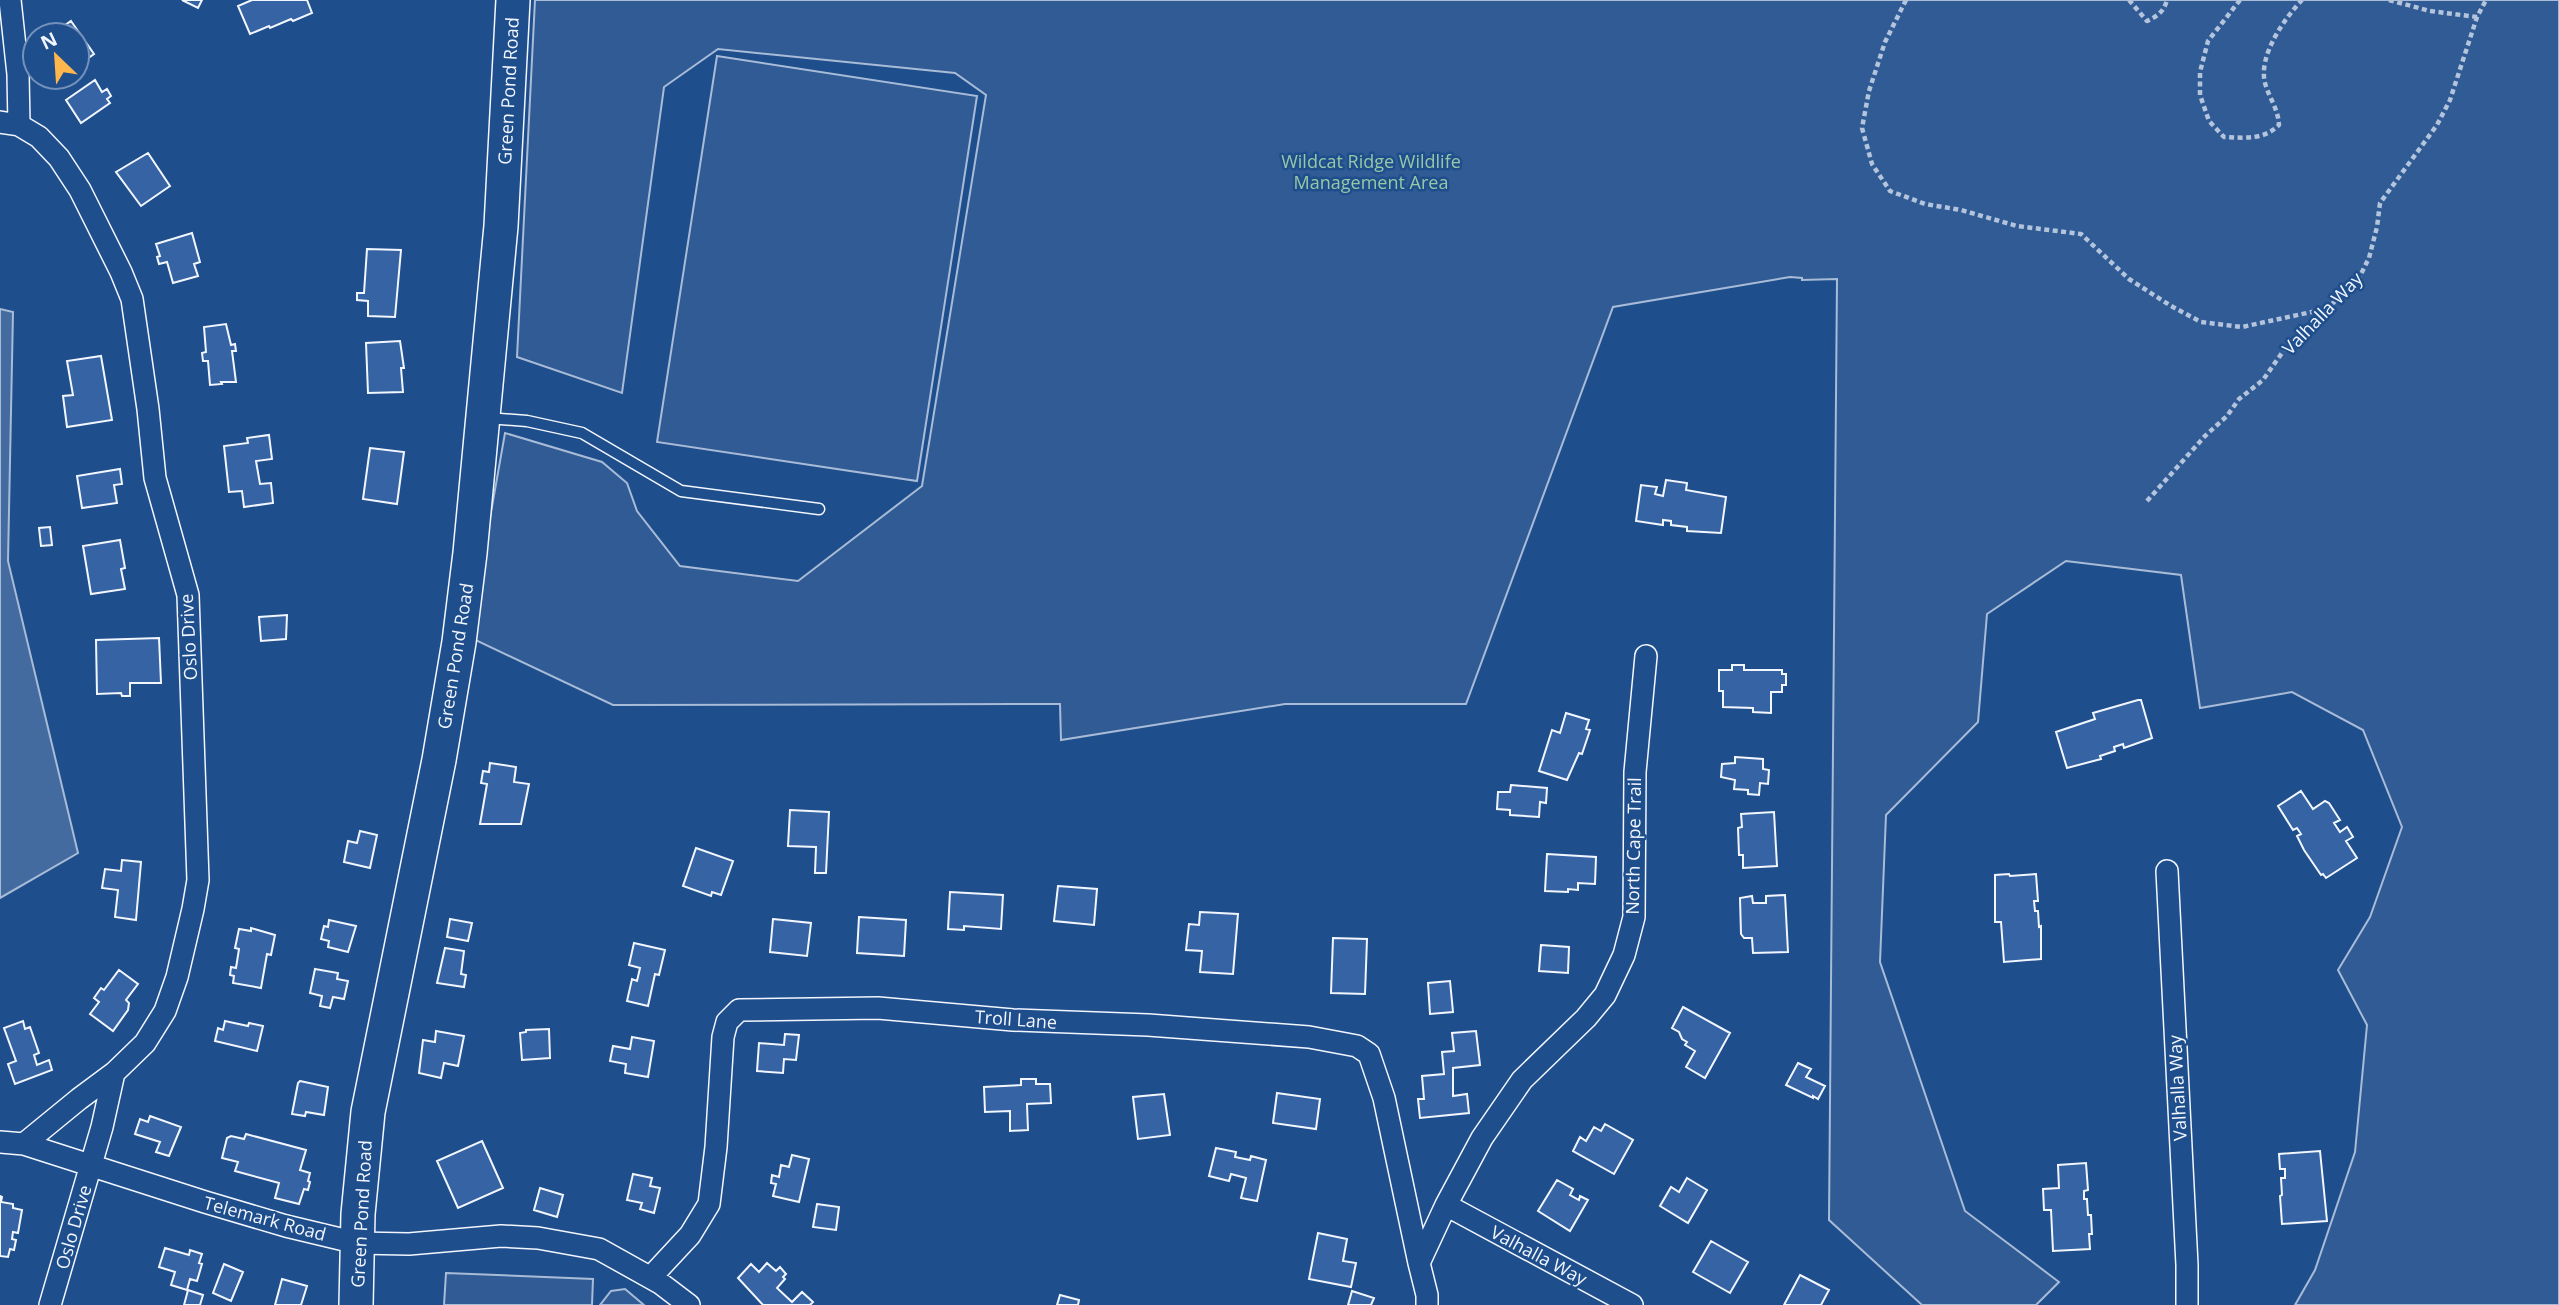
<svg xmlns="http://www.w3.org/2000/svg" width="2559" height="1305" viewBox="0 0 2559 1305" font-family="'Open Sans',sans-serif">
	<rect width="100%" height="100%" fill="#1f4e8c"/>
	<path fill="#305b95" stroke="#a8bbd7" stroke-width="2" d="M535 0H2559V1305H2295L2315 1270 2355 1152 2367 1025 2338 970 2370 917 2402 827 2363 730 2292 692 2200 708 2181 575 2066 561 1987 614 1978 722 1886 815 1880 962 1965 1211 2059 1282 2036 1305H1922L1829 1220 1837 279 1802 280V278L1790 277 1613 307 1466 704H1285L1061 740 1060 704 613 705 469 637 505 433 602 462 627 483 637 511 680 566 798 581 922 486 986 95 955 73 718 49 664 87 622 393 517 357Z
		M717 56 977 96 917 481 657 442Z
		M446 1273 593 1279 592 1305H444Z
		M625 1289 644 1305H600L611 1291Z"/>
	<path fill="#446ba0" stroke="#a8bbd7" stroke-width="2" d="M0 309 13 312 8 561 78 853 0 898Z"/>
	<path fill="#3563a3" stroke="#f2f6ff" stroke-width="2" d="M182 0H202L198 8Z
		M252 0H307L312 13 293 21 291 19 270 28 269 26 250 34 238 6Z
		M71 21 94 54 77 66V35H51Z
		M95 80 102 92 107 89 111 96 107 99 110 103 81 123 66 100Z
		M148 153 170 186 141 206 116 172Z
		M192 233 200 262 194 264 198 276 173 283 167 262 159 264 157 257 160 256 156 244Z
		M367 249 401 250 395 317 368 316V301L357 300V293H364Z
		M226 324 231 345 235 344 236 351H232L236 382H221L222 384 210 385 208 361H203L202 353 206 352 204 327Z
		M400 341 404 368H401L403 392 368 393 366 343Z
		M101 356 112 420 67 427 63 396 73 395 67 361Z
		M269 435 272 459 256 461 260 484 271 483 273 503 244 507 242 491 229 492 224 446 248 443 247 438Z
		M370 448 404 452 397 504 363 499Z
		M120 469 122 484 114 485 117 503 82 508 77 476Z
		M1666 480 1687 483 1686 490 1726 497 1721 533 1687 531V527L1671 525V521L1663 520V525L1636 521 1641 485 1657 487 1655 494 1663 496Z
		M50 527 52 545 41 546 39 528Z
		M120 540 125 568 121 569 125 589 91 594 83 546Z
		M287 615 286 639 261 641 259 617Z
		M159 638 161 683H130V696H122L121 693 97 694 96 640Z
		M1732 665H1744V670H1782V674H1786V685H1782V692H1771V713L1753 712V708L1723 707V691H1719V670H1732Z
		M2138 700H2141L2152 738 2124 748 2123 744 2114 747 2115 751 2100 756 2101 759 2067 768 2056 732 2095 719 2093 713Z
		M1566 713 1589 720 1586 729 1590 730 1582 754 1579 753 1567 780 1539 771 1552 730 1560 733Z
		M1735 757 1763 759V769L1769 770 1768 784 1760 783 1759 795 1748 794V790L1734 789 1735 780 1721 777 1722 764 1735 763Z
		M490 763 516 767 514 782 529 784 521 824H480L487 784 481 783 483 771 489 772Z
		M1511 785 1547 788 1546 803 1540 802 1539 817 1510 815V810L1497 809 1498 792H1510Z
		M2301 791 2313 809 2325 801 2329 803 2340 820 2334 823 2340 832 2347 827 2353 837 2346 841 2357 858 2326 878 2323 874 2321 875 2304 850 2297 836 2301 834 2297 828 2293 830 2278 806Z
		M790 810 829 812 826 873H815L816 847 788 846Z
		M1774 812 1777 866 1743 868V855H1739L1738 828 1742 827 1741 814Z
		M360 831 377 835 370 868 344 862 348 841 357 843Z
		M696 848 733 861 721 895 712 892 711 896 683 886Z
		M1547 854 1596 857 1595 884 1578 883V890L1568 889V892L1545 891Z
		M122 860 141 862 136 920 115 917 118 890 102 888 105 869 121 871Z
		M2009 874 2010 876 2036 874 2038 901H2034L2035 911H2038L2039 927 2041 926V959L2004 962 2001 922H1995V875Z
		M1058 886 1097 889 1094 925 1054 921Z
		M950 892 1003 895 1001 929 964 926V930L948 929Z
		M1785 895 1788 952 1753 953 1752 938H1744L1741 934 1740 898 1752 896 1753 903H1766V896Z
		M1200 912 1238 914 1233 974 1200 972 1202 951 1186 950 1189 924 1199 925Z
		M859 917 906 920 904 956 857 953Z
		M450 919 472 923 468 941 447 937Z
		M773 919 811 923 807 956 770 952Z
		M329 920 356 926 348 952 328 947 329 941 321 939 324 926 328 927Z
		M251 928 275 935 271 955 267 954 261 988 233 983 234 976 230 975 231 967 236 968 239 949 235 948 239 929 251 931Z
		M1333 938 1367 939 1365 994 1331 993Z
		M634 943 665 950 659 975 655 974 648 1006 627 1001 632 979 637 981 640 968 629 965Z
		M1541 945 1569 947 1568 973 1539 971Z
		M445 948 464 951 461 974 466 975 464 987 437 983Z
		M315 969 338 973 337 979 348 981 344 999 333 997 330 1008 320 1006 322 996 310 993Z
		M119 970 138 984 126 1000 129 1003 128 1010 113 1031 90 1014 99 1002 94 998 101 988 104 990Z
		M1450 981 1453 1012 1430 1014 1428 983Z
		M1683 1007 1730 1033 1705 1078 1686 1067 1695 1051 1685 1045 1687 1042 1682 1039 1679 1032 1672 1028Z
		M23 1021 25 1029 30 1027 39 1053 34 1055 37 1065 49 1060 52 1070 15 1084 8 1064 16 1061 4 1028Z
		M225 1021 248 1026 249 1023 263 1026 257 1051 215 1041 218 1028 223 1030Z
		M549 1029 550 1058 522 1060 520 1033 526 1032V1030Z
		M436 1031 464 1036 458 1066 444 1063 441 1078 419 1073 423 1040 435 1042Z
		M1476 1031 1480 1065 1453 1068V1096L1467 1094 1469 1113 1420 1118 1418 1099H1424L1422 1076 1444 1074 1442 1052 1454 1051 1452 1033Z
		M785 1034 799 1035 796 1060 784 1059 783 1073 757 1071 759 1043 784 1045Z
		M632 1037 654 1041 648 1077 625 1073 626 1064 610 1061 613 1046 630 1049Z
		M1798 1063 1811 1069 1806 1077 1825 1086 1818 1099 1813 1096V1098L1786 1085Z
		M1021 1079H1036V1084H1050L1051 1103 1027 1104 1028 1130 1010 1131V1111L985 1112 984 1087 1021 1085Z
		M300 1081 328 1087 324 1115 306 1112 305 1116 292 1114 298 1083Z
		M1277 1093 1320 1099 1316 1129 1273 1123Z
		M1164 1094 1170 1135 1138 1139 1133 1097Z
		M150 1116 181 1127 169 1156 156 1152 160 1142 135 1134 140 1119 148 1122Z
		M1605 1124 1633 1140 1614 1174 1573 1151 1580 1137 1586 1141 1594 1127 1601 1131Z
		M246 1134 306 1150 300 1170 310 1173 308 1181 310 1182 308 1190 304 1189 299 1204 275 1198 279 1183 235 1171 238 1162 222 1158 227 1138 231 1136 244 1139Z
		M482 1141 503 1188 458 1208 437 1161Z
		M1216 1148 1236 1152 1235 1157 1250 1160 1251 1156 1266 1160 1257 1201 1241 1198 1246 1178 1231 1174 1229 1181 1209 1176Z
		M2320 1151 2327 1221 2282 1224 2280 1196 2282 1195 2281 1178H2285V1169H2280L2279 1154Z
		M792 1155 809 1159 799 1202 773 1196 776 1184 771 1183 772 1175 779 1177 781 1165 789 1167Z
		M2086 1163 2088 1190 2084 1191V1199H2087L2088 1215H2091L2092 1234H2089L2090 1249 2053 1251 2051 1210H2044L2043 1189 2059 1188 2058 1165Z
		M633 1174 652 1178 650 1186 660 1188 654 1213 640 1209 642 1203 627 1200Z
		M1687 1178 1707 1190 1688 1223 1660 1206 1671 1187 1679 1192Z
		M1557 1180 1573 1189 1570 1195 1579 1200 1580 1196 1588 1200 1570 1231 1538 1211Z
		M540 1188 563 1195 557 1217 534 1210Z
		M0 1196 2 1197 1 1202 13 1204V1208L22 1210 18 1233 13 1232 12 1239 16 1240 14 1250 10 1249 8 1257 0 1256Z
		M817 1204 839 1207 836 1230 813 1227Z
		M1318 1233 1347 1239 1343 1261 1356 1263 1351 1287 1309 1279Z
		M1711 1241 1748 1262 1730 1293 1693 1272Z
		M165 1248 189 1255 190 1250 202 1254 199 1263 202 1264 197 1281 190 1279 187 1290 171 1285 175 1272 159 1267Z
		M767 1263 776 1271 780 1267 786 1274 783 1277 785 1279 777 1288 792 1302 802 1292 813 1302 810 1305H763L738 1278 751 1264 759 1272Z
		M224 1264 243 1272 231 1301 213 1293Z
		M1800 1275 1829 1290 1821 1305H1784Z
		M282 1279 307 1286 301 1305H275Z
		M188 1290 203 1295 200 1305H184Z
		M1352 1291 1374 1298 1371 1305H1348Z
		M1060 1295 1079 1300 1078 1305H1057Z"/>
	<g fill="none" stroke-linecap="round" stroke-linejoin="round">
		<g stroke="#f2f6ff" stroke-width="13">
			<path id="service" d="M487 418 527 421 582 433 681 491 819 509"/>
		</g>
		<g stroke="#f2f6ff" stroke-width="24">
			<path id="minor" d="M10 0 18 74 19 125
				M0 122 19 125 39 137 59 158 80 190 121 272 132 299 148 409 155 478 188 595 198 880 193 909 177 977 165 1011 145 1043 114 1073 79 1099 24 1144
				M2167 871 2187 1265V1305
				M0 1142 24 1144 205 1202 286 1226 357 1243 409 1244 501 1236 538 1238 599 1249 660 1283 689 1305
				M1446 1205 1632 1305
				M651 1277 690 1235 709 1204 716 1147 723 1037 727 1022 739 1010 878 1008 1013 1020 1148 1025 1309 1037 1357 1046 1369 1054 1384 1098 1419 1263
				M50 1305 102 1127 114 1073
				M1427 1305V1295L1419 1263 1446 1205 1482 1138 1522 1080 1586 1018 1605 995 1624 955 1634 917 1635 772 1646 656"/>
		</g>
		<g stroke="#f2f6ff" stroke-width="36">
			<path id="primary" d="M356 1305 358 1214 368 1112 439 760 459 642 470 553 501 226 513 0"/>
		</g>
		<path stroke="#b3c4dc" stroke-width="4.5" stroke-dasharray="5 3.5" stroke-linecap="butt" d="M1906 0 1885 42 1869 91 1862 128 1872 164 1890 191 1925 204 1961 210 2017 226 2081 234 2129 279 2171 306 2201 322 2242 327 2330 308
			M2129 0 2147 21C2158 16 2164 11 2167 0
			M2240 0 2208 41 2200 72V95L2209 121 2224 137C2245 138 2264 140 2279 125 2278 108 2269 98 2265 83 2258 56 2284 19 2302 0
			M2389 0 2430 11 2477 17
			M2147 501 2205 436 2227 416 2239 399 2263 380 2284 350 2359 278 2369 258 2377 227 2380 203 2437 125 2450 100 2477 17 2486 0"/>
		<use href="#service" stroke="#1f4e8c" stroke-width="10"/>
		<use href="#minor" stroke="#1f4e8c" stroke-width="21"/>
		<use href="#primary" stroke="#1f4e8c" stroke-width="33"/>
	</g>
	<g text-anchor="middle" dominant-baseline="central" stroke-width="5" stroke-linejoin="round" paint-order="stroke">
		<g font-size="18" fill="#f2f6ff" stroke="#1f4e8c">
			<text transform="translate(508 91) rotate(-87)">Green Pond Road</text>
			<text transform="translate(2322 313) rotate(-46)">Valhalla Way</text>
			<text transform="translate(188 637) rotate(-93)">Oslo Drive</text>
			<text transform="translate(455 656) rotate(-81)">Green Pond Road</text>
			<text transform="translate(1633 846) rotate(-89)">North Cape Trail</text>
			<text transform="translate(1016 1019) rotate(4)">Troll Lane</text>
			<text transform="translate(2177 1088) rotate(-93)">Valhalla Way</text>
			<text transform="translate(361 1214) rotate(-87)">Green Pond Road</text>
			<text transform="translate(265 1218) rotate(15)">Telemark Road</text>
			<text transform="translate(73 1227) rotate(-74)">Oslo Drive</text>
			<text transform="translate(1539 1255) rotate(28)">Valhalla Way</text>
		</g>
		<g font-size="18" fill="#97c8a6" stroke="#1f4e8c">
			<text x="1371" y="161">Wildcat Ridge Wildlife<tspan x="1371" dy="21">Management Area</tspan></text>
		</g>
	</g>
	<g transform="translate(56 56) rotate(335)"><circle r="33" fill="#1f4e8c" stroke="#7391ba" stroke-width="2"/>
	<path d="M0-5L12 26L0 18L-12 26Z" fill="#ffb74d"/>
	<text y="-10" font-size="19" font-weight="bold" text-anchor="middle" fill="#f2f6ff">N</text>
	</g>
</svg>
